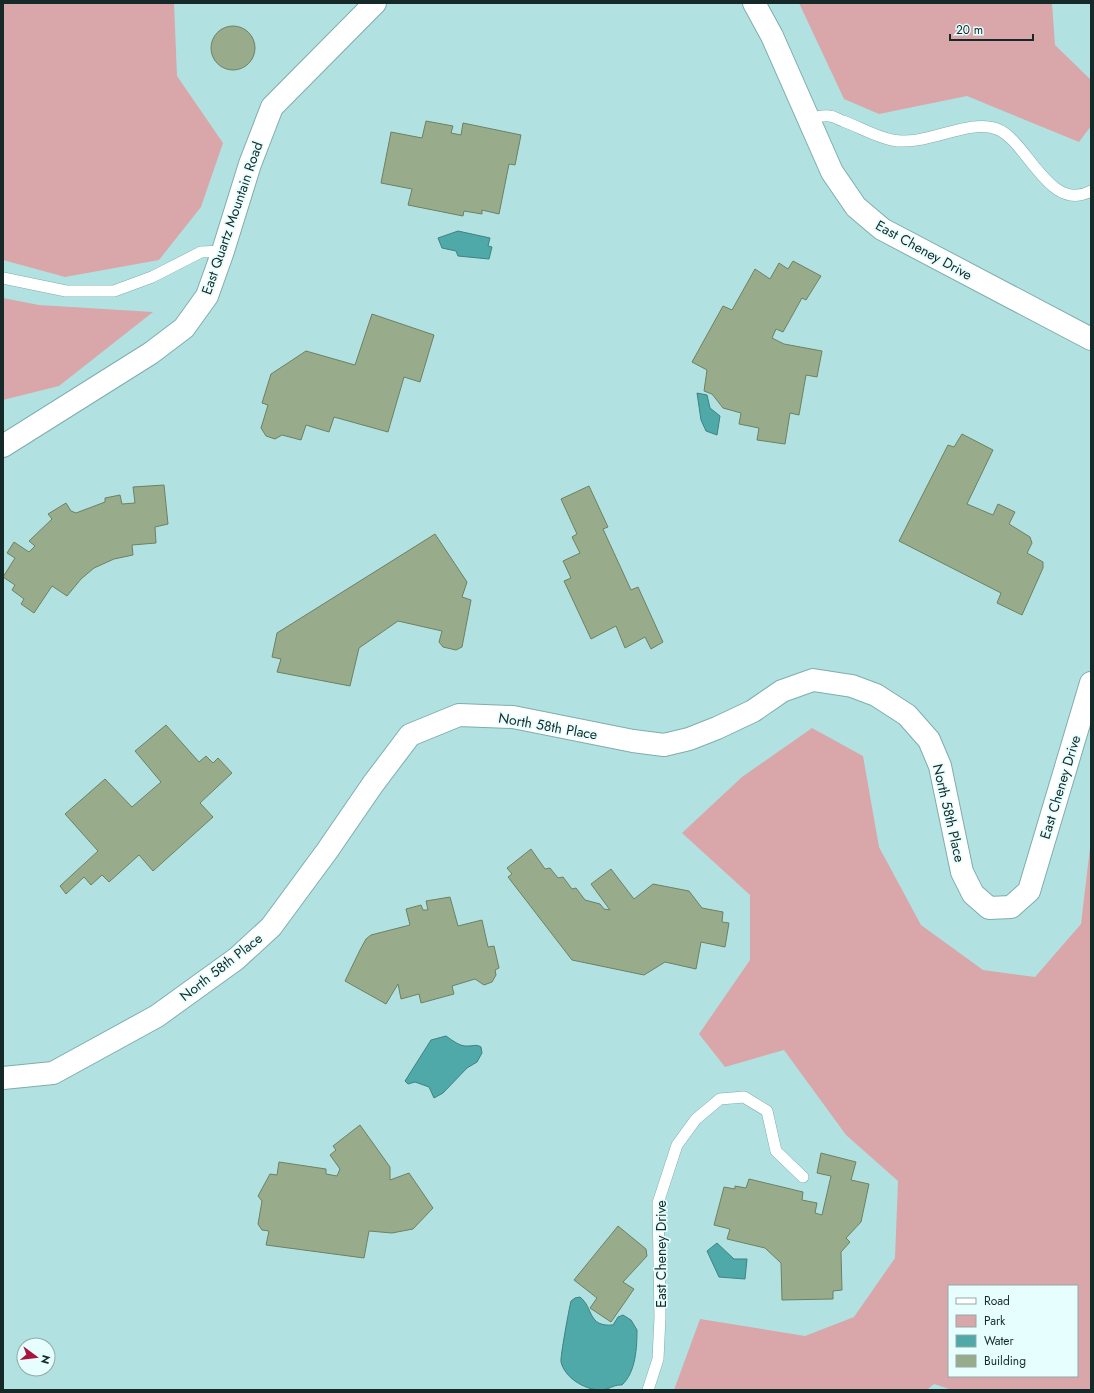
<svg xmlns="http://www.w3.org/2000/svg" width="1094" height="1393" viewBox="0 0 1094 1393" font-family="Jost,sans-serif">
	<rect width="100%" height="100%" fill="#b1e2e1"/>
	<path fill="#d9a7aa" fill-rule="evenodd" d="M3 3H174L177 76 223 143 201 207 159 260 65 277 3 260Z
		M799 3H1052L1055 45 1091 80V126L1079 142 967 96 879 114 844 99Z
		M3 298 39 305 153 312 59 386 3 400Z
		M812 728 863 756 879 847 921 925 983 970 1035 977 1081 924 1091 839V1390H952L934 1384 927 1390H674L700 1319 805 1336 854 1317 895 1258 898 1181 846 1135 784 1050 725 1067 699 1034 750 960V895L682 833 742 777ZM949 1286H1077V1376H949Z"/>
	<path fill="#4fa9a8" stroke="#3e8382" d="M458 231 490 238 488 246 492 247 489 259 458 256 456 251 442 248 438 238Z
		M697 393 707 395 710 408 720 416 717 435 706 431 701 420Z
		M446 1036C452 1040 460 1047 468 1046 474 1046 476 1044 481 1047L482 1053 477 1062 467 1068 443 1093 434 1098 429 1087 415 1082 408 1084 405 1081 431 1040Z
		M717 1243 734 1259H747L745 1279 719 1277 707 1251Z
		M580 1297C594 1308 587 1327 613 1325L618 1317 623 1315 631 1320 637 1330C637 1347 636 1372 622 1385 613 1384 608 1391 599 1390 584 1389 565 1378 561 1362 560 1358 569 1309 571 1301L575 1298Z"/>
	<path fill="#98ac8c" stroke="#6d8162" d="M211 48a22 22 0 1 1 44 0a22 22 0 1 1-44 0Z
		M426 121 453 126 451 133 461 135 463 123 521 135 515 165 509 164 499 214 482 210V214L464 211 463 216 408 205 412 189 381 183 391 132 422 138Z
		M793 261 821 276 806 300 802 298 783 332 776 329 772 338 784 344 822 351 817 377 806 375 799 415 790 413 785 444 757 440 759 428 739 424 741 413 723 408 712 394 704 391 707 370 692 362 723 306 732 310 755 269 770 279 779 263 788 269Z
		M372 314 434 335 420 382 404 377 388 432 334 417 329 432 306 425 301 440 282 435 275 439 266 436 261 428 268 405 262 403 271 374 306 351 355 365Z
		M962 434 993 450 967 504 993 515 998 504 1015 512 1009 524 1030 537 1032 543 1027 553 1043 562V568L1022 615 997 603 1001 593 899 541 948 445 954 447Z
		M164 485 168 524 155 527 156 543 132 545 133 555 114 559 94 568 81 579 67 596 52 586 34 613 21 604 24 599 12 590 15 585 3 577 15 558 7 553 14 542 29 552 35 546 29 541 52 519 48 514 66 503 71 511 76 513 105 502V498L120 495 122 504 135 503 133 487Z
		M589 486 608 527 603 529 631 590 638 587 663 642 651 649 645 637 625 648 616 626 591 639 564 581 571 578 563 561 580 553 572 537 577 534 561 499Z
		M435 534 467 582 462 597 471 600 462 647 456 650 443 647 439 642 442 631 398 621 359 648 350 686 277 672 281 659 272 657 277 633Z
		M166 725 199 762 206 756 213 763 218 758 232 773 200 803 213 817 153 871 139 855 109 882 102 875 91 885 84 877 66 894 60 886 98 851 65 814 105 779 132 807 161 782 135 751Z
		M531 849 545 869 550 868 558 878 563 877 572 889 576 888 585 900 600 904 604 909 610 910 591 884 611 869 634 899 653 884 689 891 702 908 723 912 722 922 729 923 725 947 701 942 696 969 665 962 644 975 572 960 508 877 512 874 507 868Z
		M450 897 458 926 482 920 488 947 494 946 499 968 495 970 496 975 492 982 484 985 475 979 452 986 454 994 421 1003 419 994 401 999 398 984 386 1004 345 981 360 950 366 939 371 935 410 925 406 909 421 905 423 910H428L426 901Z
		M360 1125 390 1167V1180L409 1173 433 1208 413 1229 392 1233 369 1231 364 1258 266 1245 269 1231 262 1230 258 1224 262 1201 258 1196 270 1174 277 1175 279 1162 326 1169V1174L337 1176 340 1169 330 1155 336 1150 333 1146Z
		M821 1153 856 1162 851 1180 869 1184 861 1222 846 1238 850 1242 841 1252 842 1290 833 1291V1299L782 1300 781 1263 765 1248 727 1239 730 1229 714 1225 724 1187 735 1189V1186L746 1188 749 1179 803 1192 802 1200 817 1203 815 1213 822 1215 831 1176 817 1173Z
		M618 1226 646 1249 647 1256 623 1282 634 1289 611 1322 590 1308 597 1298 574 1280Z"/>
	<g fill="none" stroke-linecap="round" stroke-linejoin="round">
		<g stroke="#7eadac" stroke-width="12">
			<path id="service" d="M808 118C814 118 823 115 829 116 834 116 839 120 843 121 859 127 876 137 892 140 926 147 967 118 997 129 1027 140 1049 214 1091 191
				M3 278 66 291H114L152 277 201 252 223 251
				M648 1390 658 1359 660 1317 658 1203 677 1145 696 1119 720 1099 744 1097 767 1111 776 1151 803 1177"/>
		</g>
		<g stroke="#7eadac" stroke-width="24">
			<path id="minor" d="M754 3 772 36 832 172 856 207 882 229 1091 339
				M3 446 151 353 184 328 207 296 223 251 250 164 272 107 375 3
				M3 1078 53 1073 157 1016 236 959 271 927 327 851 373 784 410 735 459 715 513 717 633 741 664 745 689 739 717 728 753 711 782 691 813 680 852 686 876 695 907 715 929 740 940 766 962 872 973 894 989 908 1011 907 1029 891 1091 683"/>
		</g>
		<use href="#service" stroke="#fff" stroke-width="11"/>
		<use href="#minor" stroke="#fff" stroke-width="22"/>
	</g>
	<g text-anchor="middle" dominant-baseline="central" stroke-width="3.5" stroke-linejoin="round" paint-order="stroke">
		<g font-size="14" fill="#162929" stroke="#e6fefd">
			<text transform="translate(232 218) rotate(-71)">East Quartz Mountain Road</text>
			<text transform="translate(924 250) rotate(29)">East Cheney Drive</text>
			<text transform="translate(548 726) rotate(10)">North 58th Place</text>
			<text transform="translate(1060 787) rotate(-73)">East Cheney Drive</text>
			<text transform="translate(949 813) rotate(77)">North 58th Place</text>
			<text transform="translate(221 967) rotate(-38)">North 58th Place</text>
			<text transform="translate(661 1254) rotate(-90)">East Cheney Drive</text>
		</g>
	</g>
	<rect width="1094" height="1393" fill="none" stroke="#162929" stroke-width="8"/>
	<rect x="948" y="1285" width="130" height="92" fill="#e6fefd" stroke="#93a9a8"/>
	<rect x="956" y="1298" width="20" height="6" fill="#ffffff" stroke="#93a9a8"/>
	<text x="984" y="1305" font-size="12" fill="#162929">Road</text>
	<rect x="956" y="1315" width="20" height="12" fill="#d9a7aa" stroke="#93a9a8"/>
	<text x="984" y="1325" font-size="12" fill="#162929">Park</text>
	<rect x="956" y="1335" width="20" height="12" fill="#4fa9a8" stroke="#93a9a8"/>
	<text x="984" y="1345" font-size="12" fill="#162929">Water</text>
	<rect x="956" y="1355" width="20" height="12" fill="#98ac8c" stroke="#93a9a8"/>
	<text x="984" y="1365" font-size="12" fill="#162929">Building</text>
	<g transform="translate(36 1357) rotate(105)"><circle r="19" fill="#e6fefd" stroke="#93a9a8"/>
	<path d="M0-3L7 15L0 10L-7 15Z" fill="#aa133c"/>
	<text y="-6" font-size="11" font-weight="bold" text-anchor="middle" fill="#162929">N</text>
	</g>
	<path d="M950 34v6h83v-6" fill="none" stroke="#162929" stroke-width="2"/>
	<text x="956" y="34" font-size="12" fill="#162929" stroke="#e6fefd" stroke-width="3" paint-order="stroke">20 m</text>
</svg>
